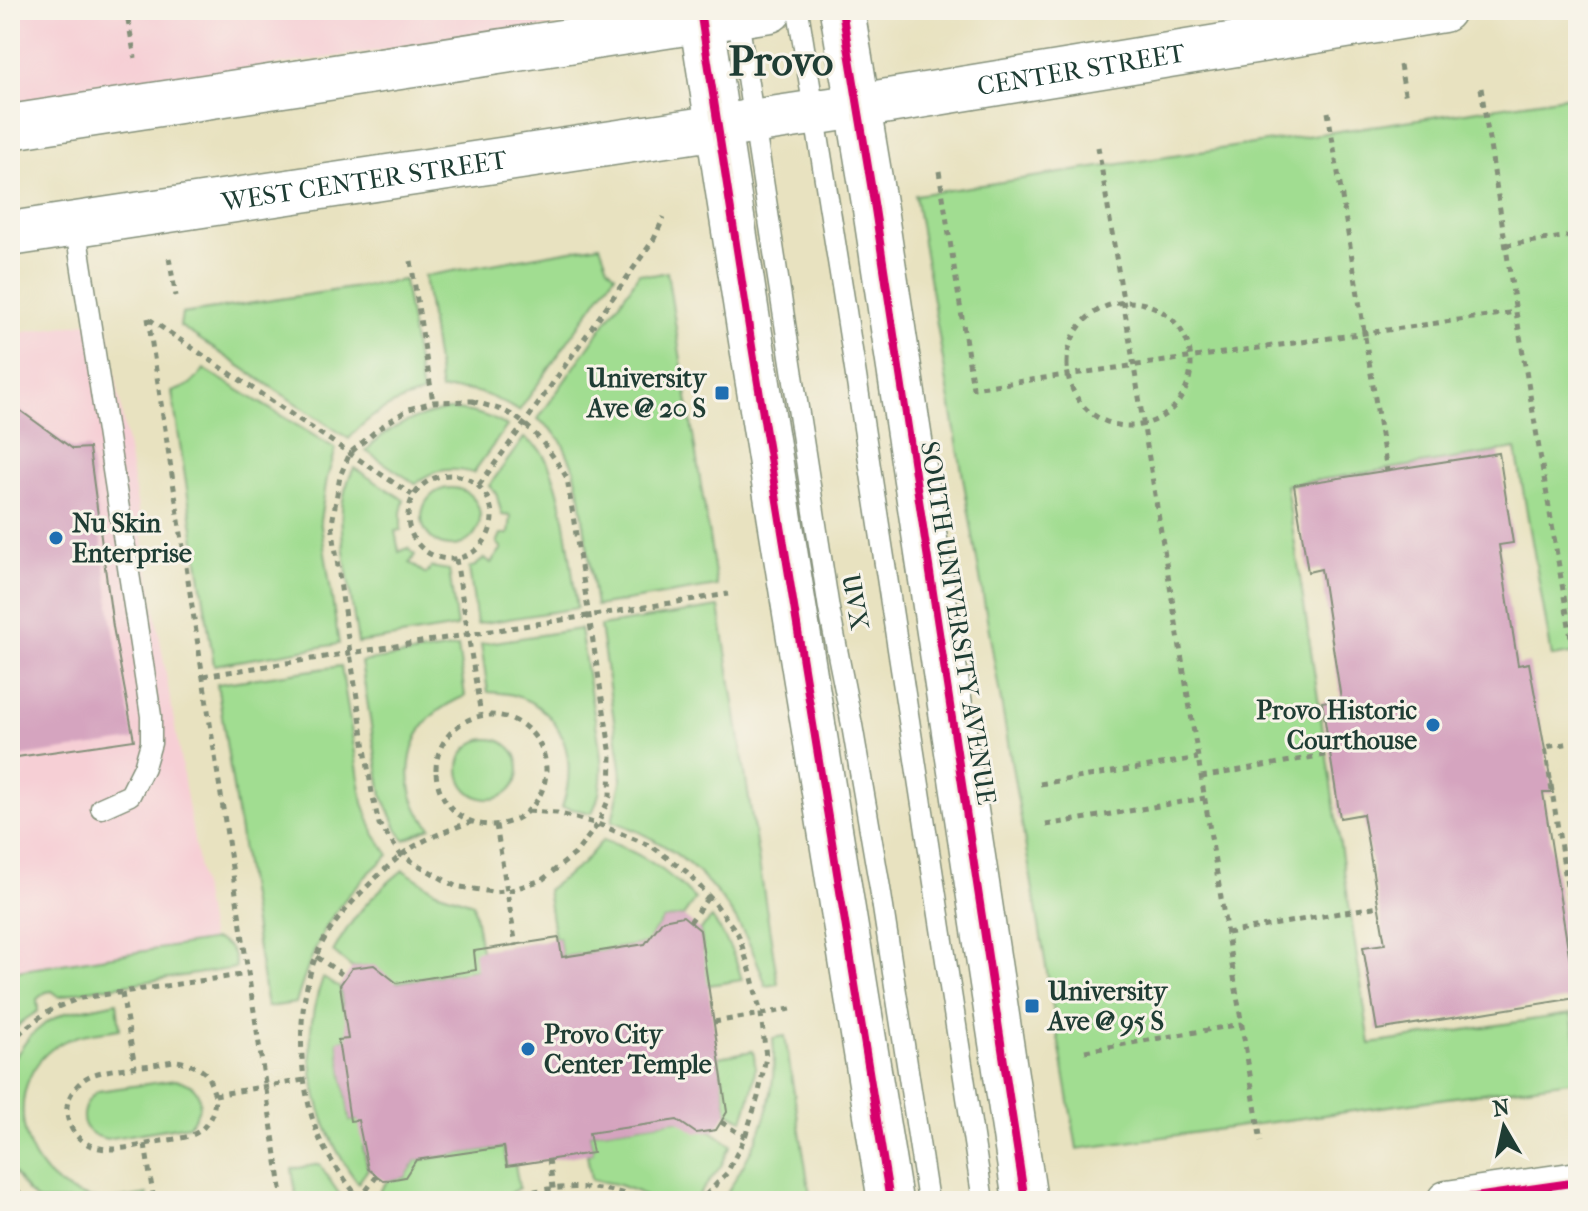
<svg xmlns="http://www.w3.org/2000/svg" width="1588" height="1211" viewBox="0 0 1588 1211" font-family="'IM FELL French Canon',serif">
	<rect width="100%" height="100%" fill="#f7f3e8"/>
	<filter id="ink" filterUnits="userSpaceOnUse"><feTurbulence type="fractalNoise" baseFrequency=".0125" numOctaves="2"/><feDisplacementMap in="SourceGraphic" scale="16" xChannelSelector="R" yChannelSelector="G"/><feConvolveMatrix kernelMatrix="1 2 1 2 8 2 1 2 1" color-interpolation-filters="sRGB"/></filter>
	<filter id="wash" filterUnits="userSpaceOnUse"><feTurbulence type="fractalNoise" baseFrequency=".006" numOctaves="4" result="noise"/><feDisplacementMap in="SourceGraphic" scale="32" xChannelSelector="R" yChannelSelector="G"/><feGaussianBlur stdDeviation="1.8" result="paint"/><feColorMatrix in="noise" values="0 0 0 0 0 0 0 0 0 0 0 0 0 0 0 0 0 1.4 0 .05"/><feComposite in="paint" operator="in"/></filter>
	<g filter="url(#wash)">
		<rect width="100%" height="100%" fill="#e8e2c0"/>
		<path fill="#f6cfd5" d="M10 10H667L10 103Z
			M106 320 211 940 10 972V334Z"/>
		<path fill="#a1dd91" stroke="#608d62" stroke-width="2" d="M1578 95V653L1552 657 1516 449 1286 485 1370 1044 1571 1014 1578 1053V1080L1077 1149 915 195Z
			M600 245 608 267 615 274 519 411C491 396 474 386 441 391L424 276Z
			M667 272 717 586 596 606 579 490 574 469 562 442 552 430 538 419 631 286 639 273 653 275Z
			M404 280 422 394C392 402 368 415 349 439L180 326 182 314Z
			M204 369 336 449 327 478 320 520 339 644 214 665 172 392C187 387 195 383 204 369Z
			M444 410C466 409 488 415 507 426L473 473C452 467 432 468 416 484L366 451C387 426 414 418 444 410Z
			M524 438C528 441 535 445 539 449 564 477 571 568 577 608L477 624 469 568 475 566 485 558 491 563 502 548 497 543 501 534H509L511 516 502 515 496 493 489 486Z
			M354 468 404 500 401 512V530L395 531 399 552 408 548 415 555 410 563 426 574 431 567 449 570 457 627 358 643C354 619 351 596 347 573 342 537 335 502 354 468Z
			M422 517a29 29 0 1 1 58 0a29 29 0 1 1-58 0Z
			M719 607 778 984 766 986C741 907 691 848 612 821L621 782V767L600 626Z
			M580 629C584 653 588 678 592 703 598 738 610 779 592 813L562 807C578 761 565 710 513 695 505 693 496 693 488 692L481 644Z
			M458 647 465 696C453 701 442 707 432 716 408 740 402 782 419 812 422 817 427 822 431 827L405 840 398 830 382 795 361 662Z
			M341 666 363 803 375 835 389 855C334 902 317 934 296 1003L267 1007 217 684Z
			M459 769a30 30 0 1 1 60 0a30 30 0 1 1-60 0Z
			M603 840C640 852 668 871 695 899L683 916 663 920 649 938 650 943 562 957 559 938 555 939 547 890 582 864Z
			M403 870 436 891 473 903 481 950 477 970 390 984 374 966 352 968 333 952C352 917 372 895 403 870Z
			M712 918C726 937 736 957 742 980L689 988 703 950 700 930Z
			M215 940C231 944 234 953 236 968L77 992 60 997 52 991 46 992 37 999 38 1011 23 1021 10 1034V972Z
			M323 978 340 988 343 1008 363 1036 338 1041 350 1121 376 1117 363 1147 368 1169 358 1183C315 1127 296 1046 323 978Z
			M117 1002 120 1029C101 1032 79 1033 61 1043 0 1077 16 1174 80 1195 102 1203 125 1198 147 1194L148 1201H38L27 1191 10 1167V1064L30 1036 47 1022 65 1013Z
			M785 1036 811 1201H726L724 1198C757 1145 779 1103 773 1038Z
			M753 1051C759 1073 750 1099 743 1120L727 1112 718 1057Z
			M175 1080C203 1084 206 1106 189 1125L106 1139C102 1137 97 1137 93 1134 75 1122 84 1101 98 1091Z
			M677 1120 711 1131 731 1145 721 1166 694 1201H653L638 1192 616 1184 591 1180 587 1154 593 1153 589 1133Z
			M504 1147 507 1165 515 1164 519 1188 498 1201H373L388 1180 405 1177 416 1160Z
			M320 1164 327 1176 344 1201H297L292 1169Z"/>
		<g id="blocks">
			<path fill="#d5a4bf" d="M10 403 73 449 89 448 113 627 134 740 10 758Z
				M1499 453 1513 543 1499 545 1518 665 1529 663 1553 793H1543L1576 998 1377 1030 1363 947 1385 944 1363 814 1340 818 1322 702 1341 699 1321 569 1308 572 1294 485Z
				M683 916 700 930 727 1112 716 1130 696 1133 677 1120 589 1133 593 1153 507 1166 504 1147 416 1160 405 1177 384 1181 368 1169 358 1120 350 1121 338 1040 348 1039 340 985 352 968 374 965 397 983 476 970 474 951 559 938 562 957 645 944 663 920Z"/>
		</g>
	</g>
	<g filter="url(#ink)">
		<use href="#blocks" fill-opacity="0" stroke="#84907a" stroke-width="2"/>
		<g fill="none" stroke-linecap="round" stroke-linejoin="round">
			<g stroke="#84907a" stroke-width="23">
				<path id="service" d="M798 10 846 311 983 1201
					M737 12 829 609 852 725 880 888 928 1201
					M75 224 151 716V743L144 767 130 795 101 808"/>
			</g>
			<g stroke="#84907a" stroke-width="43">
				<path id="minor" d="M1447 1201 1578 1182"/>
			</g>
			<g stroke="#84907a" stroke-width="47">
				<g id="tertiary">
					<path id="s1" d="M858 106 1443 10"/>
				</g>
			</g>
			<g stroke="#84907a" stroke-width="47">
				<g id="secondary">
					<path d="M10 127 770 10"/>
					<path id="s2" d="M10 234 858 106"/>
				</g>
			</g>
			<g stroke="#84907a" stroke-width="47">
				<path id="trunk" d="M700 10 750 334 890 1201
					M842 10 875 209 1025 1201"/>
			</g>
			<path stroke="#84907a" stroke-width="5" stroke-dasharray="6 6" stroke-linecap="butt" d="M128 20 135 58
				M1400 65 1406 99
				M1481 88 1516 312
				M1328 112 1387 471
				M1098 147 1261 1142
				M939 171 973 388 1516 312 1578 679
				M1506 245 1578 235
				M169 258 176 296
				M411 261 433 402
				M1067 364a62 62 0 1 1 124 0a62 62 0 1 1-124 0Z
				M148 318 283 1201
				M149 319 412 495
				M472 401C482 404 492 407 502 410 531 422 551 452 567 478L611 755 610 796 598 824 575 854 542 880 508 891 492 892 455 886 401 855 379 824 372 793 350 653 332 524 340 476 350 453 378 429 409 409 433 402Z
				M408 517a42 42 0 1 1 84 0a42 42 0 1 1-84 0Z
				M479 485 524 424 654 239 664 217
				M456 559 481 715
				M203 676 728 594
				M436 770a55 55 0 1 1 110 0a55 55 0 1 1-110 0Z
				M1578 742 1545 747 1578 955
				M1201 777 1330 754
				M1040 784 1198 758
				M528 811 557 813 598 824 651 846 687 872 714 902 738 934 750 970 761 1014 766 1057 758 1097 745 1137 727 1173 700 1201
				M496 825 516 946
				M1046 825 1205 798
				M690 922 709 896
				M1227 933 1379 906
				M317 957 346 977
				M122 993 135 1067
				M714 1022 791 1009
				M10 1043C32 1020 50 1008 81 998L248 974
				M1085 1051 1242 1024
				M215 1095C212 1088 210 1079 205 1073 199 1067 185 1062 177 1061 169 1061 160 1064 153 1065 135 1067 108 1069 92 1075 80 1079 68 1094 67 1107 66 1117 70 1128 76 1135 96 1158 130 1147 156 1142 171 1139 191 1139 202 1129 212 1119 215 1108 215 1095L304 1080
				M721 1122 745 1137
				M145 1144 154 1201
				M549 1159 555 1201
				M10 1180 18 1192 29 1201
				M359 1200 377 1176
				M361 1201C348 1184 328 1158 320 1140 296 1083 293 992 325 938 341 911 375 877 399 857 418 841 448 830 471 822
				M512 1201C514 1200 522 1195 524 1194 549 1185 617 1184 639 1201"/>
			<use href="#service" stroke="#fff" stroke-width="20"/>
			<use href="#minor" stroke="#fff" stroke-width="40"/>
			<use href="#tertiary" stroke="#fff" stroke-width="44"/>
			<use href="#secondary" stroke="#fff" stroke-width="44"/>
			<use href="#trunk" stroke="#fff" stroke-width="44"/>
			<g stroke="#f7f3e8" stroke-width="13">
				<path id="cycleway" d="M700 10 750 334 890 1201
					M842 10 875 209 1025 1201
					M1447 1201 1578 1182"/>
			</g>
			<use href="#cycleway" stroke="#d6006c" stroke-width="8"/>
		</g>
	</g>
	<g fill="#1f6fb2" stroke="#f7f3e8" stroke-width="3">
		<rect x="714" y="385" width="16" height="16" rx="4"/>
		<circle cx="56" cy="538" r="8"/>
		<circle cx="1433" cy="725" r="8"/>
		<rect x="1024" y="998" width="16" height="16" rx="4"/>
		<circle cx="528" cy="1049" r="8"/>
	</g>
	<g text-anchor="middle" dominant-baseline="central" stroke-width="6" stroke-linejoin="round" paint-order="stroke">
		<g font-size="26" fill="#1f3d34" stroke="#f7f3e8">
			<text stroke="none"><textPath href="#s1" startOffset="226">CENTER STREET</textPath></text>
			<text stroke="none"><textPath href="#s2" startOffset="358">WEST CENTER STREET</textPath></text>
			<text transform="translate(855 602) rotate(80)">UVX</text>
			<text transform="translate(958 623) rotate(81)">SOUTH UNIVERSITY AVENUE</text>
		</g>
		<g font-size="26" font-weight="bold" fill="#1f3d34" stroke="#f7f3e8" text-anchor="start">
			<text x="706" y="378" text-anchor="end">University<tspan x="706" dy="30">Ave @ 20 S</tspan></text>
			<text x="72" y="523">Nu Skin<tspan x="72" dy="30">Enterprise</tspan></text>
			<text x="1417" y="710" text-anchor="end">Provo Historic<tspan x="1417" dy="30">Courthouse</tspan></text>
			<text x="1048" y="991">University<tspan x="1048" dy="30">Ave @ 95 S</tspan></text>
			<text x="544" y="1034">Provo City<tspan x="544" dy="30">Center Temple</tspan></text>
		</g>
		<g font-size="42" font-weight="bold" fill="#1f3d34" stroke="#f7f3e8">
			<text x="781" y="61">Provo</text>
		</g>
	</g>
	<rect width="1588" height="1211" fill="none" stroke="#f7f3e8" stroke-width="40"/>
	<g transform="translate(1504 1127) rotate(351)" stroke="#f7f3e8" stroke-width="6" paint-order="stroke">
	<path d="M0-6L14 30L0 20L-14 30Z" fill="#1f3d34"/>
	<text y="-12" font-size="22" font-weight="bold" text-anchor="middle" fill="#1f3d34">N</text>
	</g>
</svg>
